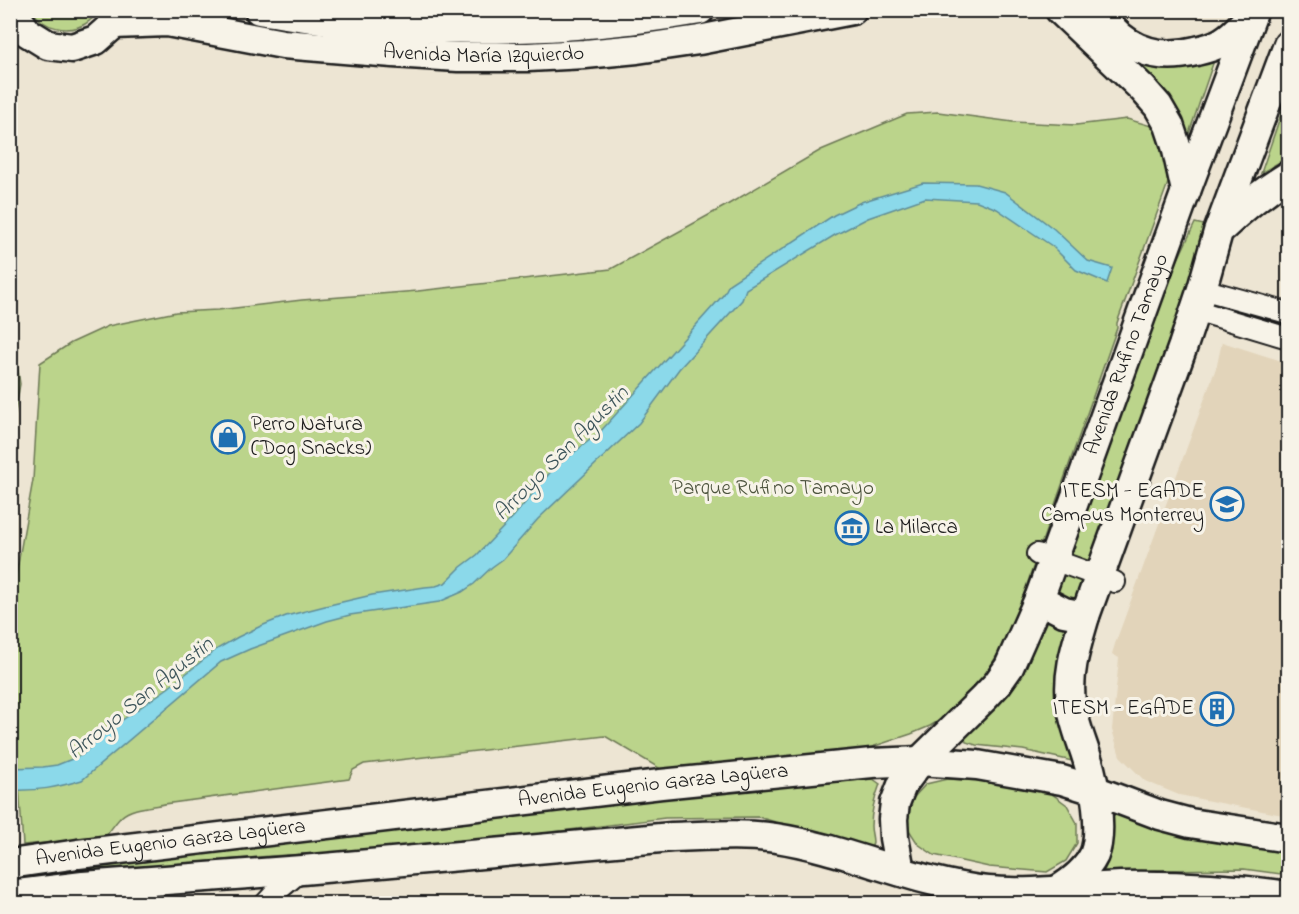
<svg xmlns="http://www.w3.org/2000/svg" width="1299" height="914" viewBox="0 0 1299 914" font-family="'Indie Flower',sans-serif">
	<rect width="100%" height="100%" fill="#ede5d3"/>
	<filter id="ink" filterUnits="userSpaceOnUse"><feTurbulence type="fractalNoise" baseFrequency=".0167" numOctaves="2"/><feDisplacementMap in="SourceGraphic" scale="12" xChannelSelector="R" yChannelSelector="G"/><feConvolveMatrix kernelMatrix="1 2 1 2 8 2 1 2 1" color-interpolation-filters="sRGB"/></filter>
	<g filter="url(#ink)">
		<path fill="#e2d4ba" d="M1222 342 1288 363V816L1179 795 1145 781 1120 756 1112 730 1119 658 1112 654 1115 644 1217 365Z"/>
		<path fill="#bbd48b" stroke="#6c7854" stroke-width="1.5" d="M33 11H100C95 15 91 21 85 24 68 34 42 28 33 11Z
			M1080 11H1087L1121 43 1219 46 1186 142Z
			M1288 94V157L1261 173Z
			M938 112 1013 122 1076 125 1127 119 1155 127 1164 155 1168 183 1117 323V328L1010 633 986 674 959 706 945 717 930 726 911 734 854 753 664 771 605 736 364 764 353 770 349 779 164 804C151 807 132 807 121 817 115 823 110 831 105 837L23 845 19 787 11 741 10 609 33 480 40 363 71 343 108 326 176 312 218 310 302 300 418 291 611 269 727 205 821 150 907 114Z
			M1195 223 1204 225 1182 310 1061 647 1057 682 1077 762 1023 750 976 745 966 742 964 736 983 720 1005 696 1157 304Z
			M13 336 20 384 14 418 11 427 10 337Z
			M873 779 880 784C875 797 871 811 871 826 871 835 876 843 870 849L758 817 665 818 441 846 271 856 153 866 11 883V872L663 796Z
			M947 779 1002 782 1052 794 1067 805 1077 823V843L1066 861 1047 872 989 867 934 855 918 844 909 830 907 811 914 797 926 784Z
			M1111 808 1288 847V875L1244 869 1154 870 1108 874 1104 871 1112 850Z"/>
		<path fill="#8bd9ea" stroke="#5f8d98" stroke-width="1.5" d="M923 183 976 184 1005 192 1054 229 1088 261 1112 268 1107 283 1076 270 1052 246 997 209 977 201 925 198 868 218 835 235 746 289 742 300 679 369 639 423 538 519 503 559 492 567 474 584 462 592 439 602 350 615 327 621 250 649 221 662 82 780C55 788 39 791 11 790V768L43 767 57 765 82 755 104 733 168 688 217 649 238 637 261 626 286 616 325 606 372 595 425 587 436 586 445 583 461 567 477 555 514 516 553 469 600 432 724 294 729 284 834 215 861 202Z"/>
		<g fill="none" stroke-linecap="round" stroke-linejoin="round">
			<g stroke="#1c1c1c" stroke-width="24">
				<path id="street" d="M1202 289 1288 313
					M1195 310 1288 338
					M1037 554 1115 582
					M88 889 124 904
					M265 904 275 893 302 870"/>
			</g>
			<g stroke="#1c1c1c" stroke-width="33">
				<g id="secondary">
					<path d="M12 10 27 32 48 45 72 48 96 40 114 24 120 10"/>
					<path d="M259 10C299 16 338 23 377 25 485 33 594 28 700 10"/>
					<path d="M1060 10 1143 89 1158 106 1169 125 1176 146 1186 191"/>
					<path d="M1098 10C1120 47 1154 62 1196 51 1205 49 1214 47 1222 42 1233 36 1241 26 1249 18"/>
					<path id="s1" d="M114 24 167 22 283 44 393 53 458 57H528L585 54 637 49 699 40 852 10"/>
					<path d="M1224 226C1245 206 1264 191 1288 176"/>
					<path d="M1039 599 1064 612 1085 616"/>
					<path id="s2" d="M10 864 78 854 661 784 872 763 920 761 977 765 1062 780 1094 790 1160 815 1190 823 1288 838"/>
					<path id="s3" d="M900 871 894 838 893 819 895 803 902 785 920 761 984 698 997 684 1009 667 1039 599 1186 191 1254 10"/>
					<path d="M1058 890C1073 881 1086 871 1094 855 1104 831 1094 779 1086 755 1080 737 1073 720 1071 702 1067 672 1077 644 1085 616L1183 346 1202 289 1218 232 1288 45"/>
					<path d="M10 895 83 886 302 870 672 837C706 836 742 833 776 838 848 849 916 884 988 891 1032 895 1076 888 1120 886 1177 885 1233 888 1288 896"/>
				</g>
			</g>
			<use href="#street" stroke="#f7f3e8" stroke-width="20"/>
			<use href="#secondary" stroke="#f7f3e8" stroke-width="28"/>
		</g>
	</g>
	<defs>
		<g id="shop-ring" transform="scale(1.725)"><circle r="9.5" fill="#f7f3e8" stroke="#1f6fb2" stroke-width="1.5"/><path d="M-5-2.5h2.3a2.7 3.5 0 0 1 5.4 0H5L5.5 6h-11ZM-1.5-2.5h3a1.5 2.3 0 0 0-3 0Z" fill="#1f6fb2"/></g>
		<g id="university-ring" transform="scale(1.725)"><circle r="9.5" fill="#f7f3e8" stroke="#1f6fb2" stroke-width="1.5"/><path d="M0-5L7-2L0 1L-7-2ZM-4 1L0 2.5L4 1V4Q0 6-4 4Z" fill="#1f6fb2"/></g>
		<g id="museum-ring" transform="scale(1.725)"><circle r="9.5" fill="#f7f3e8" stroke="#1f6fb2" stroke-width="1.5"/><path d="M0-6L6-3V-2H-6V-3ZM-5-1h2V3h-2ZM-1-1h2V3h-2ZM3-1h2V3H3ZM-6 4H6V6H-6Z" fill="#1f6fb2"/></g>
		<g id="building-ring" transform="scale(1.725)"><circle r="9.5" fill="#f7f3e8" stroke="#1f6fb2" stroke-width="1.5"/><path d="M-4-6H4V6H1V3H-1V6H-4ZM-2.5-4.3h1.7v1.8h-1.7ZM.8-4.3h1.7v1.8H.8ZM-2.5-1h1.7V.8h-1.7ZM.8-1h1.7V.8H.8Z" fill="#1f6fb2"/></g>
	</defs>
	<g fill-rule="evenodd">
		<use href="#shop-ring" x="228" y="437"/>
		<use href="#university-ring" x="1227" y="504"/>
		<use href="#museum-ring" x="852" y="528"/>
		<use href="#building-ring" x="1217" y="709"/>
	</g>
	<g text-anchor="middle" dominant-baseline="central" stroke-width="6" stroke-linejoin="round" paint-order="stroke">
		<g font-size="21" fill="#1c1c1c" stroke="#f7f3e8">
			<text stroke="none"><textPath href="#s1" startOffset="372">Avenida María Izquierdo</textPath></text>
			<text stroke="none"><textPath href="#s3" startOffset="582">Avenida Rufino Tamayo</textPath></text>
			<text stroke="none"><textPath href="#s2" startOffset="648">Avenida Eugenio Garza Lagüera</textPath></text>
			<text stroke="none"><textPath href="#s2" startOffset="162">Avenida Eugenio Garza Lagüera</textPath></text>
		</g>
		<g font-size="21" fill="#1c1c1c" stroke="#f7f3e8" text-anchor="start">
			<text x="251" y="425">Perro Natura<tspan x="251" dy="24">(Dog Snacks)</tspan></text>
			<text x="1204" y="492" text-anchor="end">ITESM - EGADE<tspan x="1204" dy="24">Campus Monterrey</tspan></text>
			<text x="875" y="528">La Milarca</text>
			<text x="1194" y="709" text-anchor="end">ITESM - EGADE</text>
		</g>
		<g font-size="21" fill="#4c533d" stroke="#f7f3e8">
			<text x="773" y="489">Parque Rufino Tamayo</text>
		</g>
		<g font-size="22" font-style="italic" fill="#3d555a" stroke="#f7f3e8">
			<text transform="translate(562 454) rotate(-45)">Arroyo San Agustin</text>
			<text transform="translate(141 699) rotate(-39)">Arroyo San Agustin</text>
		</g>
	</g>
	<rect width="1299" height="914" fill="none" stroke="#f7f3e8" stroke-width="36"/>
	<rect x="18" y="18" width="1263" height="878" fill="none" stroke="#1c1c1c" stroke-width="2" filter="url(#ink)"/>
</svg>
